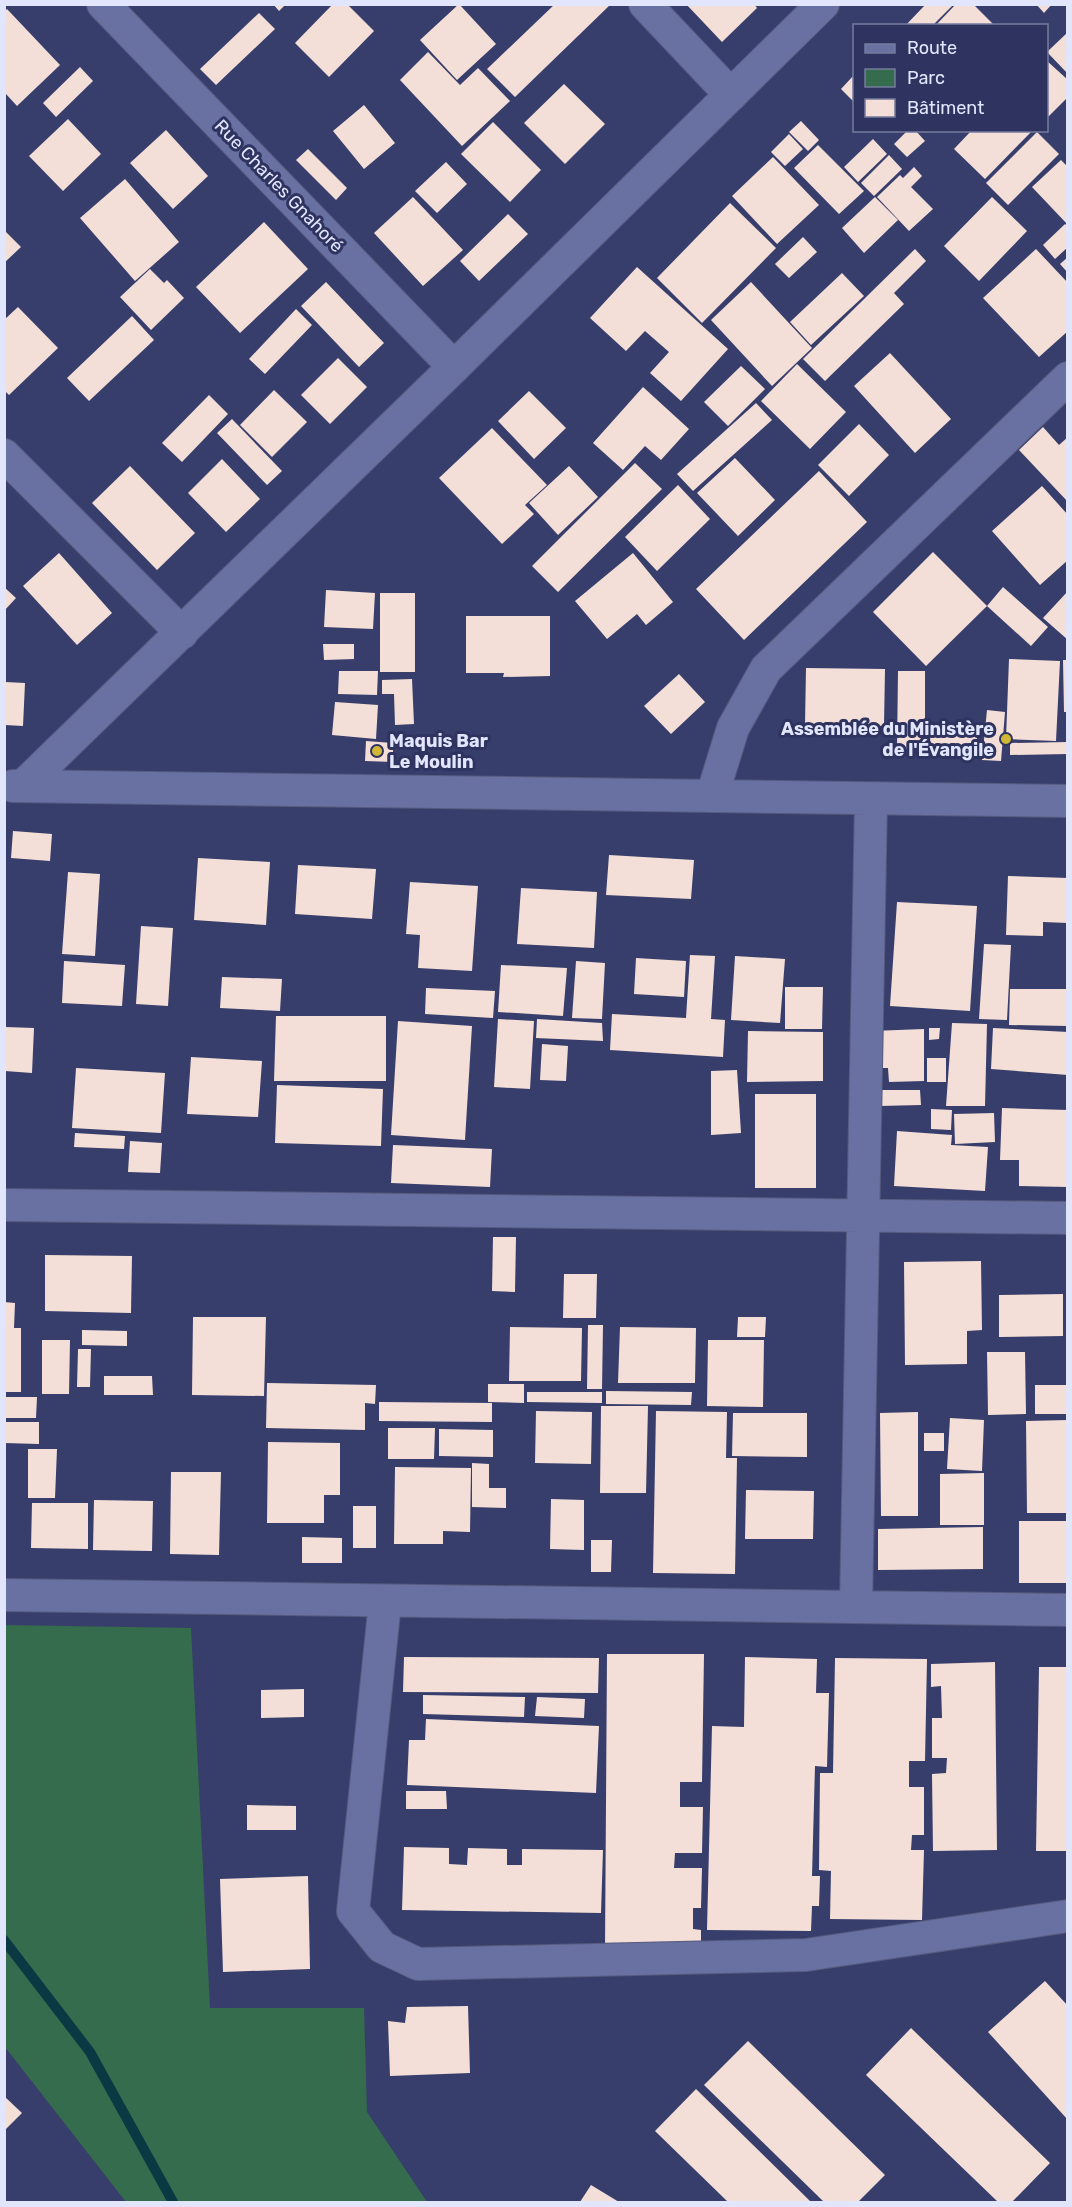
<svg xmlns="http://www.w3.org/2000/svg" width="1072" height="2207" viewBox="0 0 1072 2207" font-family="Rubik,sans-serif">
	<rect width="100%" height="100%" fill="#383e6b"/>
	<path fill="#356c4d" d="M5 1625 191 1628 210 2008H364L367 2112 427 2202H126L5 2047Z"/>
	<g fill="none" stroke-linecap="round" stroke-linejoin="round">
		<path stroke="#0a3944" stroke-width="10" d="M4 1940 90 2052 173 2202"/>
	</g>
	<path fill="#f4dfd8" d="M273 4H286L279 11Z
		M333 4H347L374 31 329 77 295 43Z
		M459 4 496 44 457 80 420 40Z
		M555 4H611L515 97 487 69Z
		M686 4H754L757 8 722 42Z
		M926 4H954L932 26H905Z
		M956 4H973L995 26H935Z
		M1036 4H1052L1044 13Z
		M7 9 60 65 17 106 6 94 4 96V12Z
		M259 13 275 29 216 85 200 69Z
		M1068 32V74L1047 52Z
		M428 52 460 85 478 68 510 101 462 146 400 80Z
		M1046 60 1068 80V97L1046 119Z
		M80 67 93 81 56 117 43 103Z
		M854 75V102L841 89Z
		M564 84 605 124 565 164 524 123Z
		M364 105 395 143 364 169 333 131Z
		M68 119 101 154 63 191 29 156Z
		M801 121 819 140 808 151 789 132Z
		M493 122 541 170 510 202 461 154Z
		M166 130 208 176 173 209 130 163Z
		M908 130H915L925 141 907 157 894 144Z
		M972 130H1033L985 179 954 149Z
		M1037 132 1059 154 1008 205 986 183Z
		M789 134 803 149 785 166 771 152Z
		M873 139 887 154 858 182 844 167Z
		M818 145 864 191 839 214 794 168Z
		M308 149 347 188 336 200 296 160Z
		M889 155 902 169 874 196 861 183Z
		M773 157 819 205 777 244 732 196Z
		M1061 160 1068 167V225L1032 187Z
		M446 162 467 184 437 213 415 191Z
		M914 167 922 176 911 187 933 209 909 231 877 197 900 175 903 178Z
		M125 179 179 242 135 281 80 218Z
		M413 197 463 250 423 286 374 233Z
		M875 197 898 220 864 253 842 228Z
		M992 197 1027 231 979 281 944 246Z
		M730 203 776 248 702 323 657 278Z
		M508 214 528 234 479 281 460 261Z
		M264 222 308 269 240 333 196 287Z
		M1065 224 1068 227V247L1055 259 1043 245Z
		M4 230 21 247 4 263Z
		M803 237 817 252 789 278 775 264Z
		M915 249 926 261 894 293 904 304 825 381 803 359Z
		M1036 249 1068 283V331L1039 357 983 298Z
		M1068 257V273L1060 264Z
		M637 267 728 349 681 401 650 373 669 352 645 331 626 351 590 318Z
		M150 269 164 283 167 280 184 298 151 330 120 297Z
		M842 273 864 296 811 345 790 322Z
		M326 282 384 343 359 367 301 306Z
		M751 282 812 348 772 386 711 320Z
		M18 307 58 348 9 395 4 390V320Z
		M296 309 312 325 265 374 249 359Z
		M132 316 154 340 89 401 67 378Z
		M890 353 951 419 915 453 854 386Z
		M338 358 367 387 330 424 301 395Z
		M797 364 846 412 810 449 761 401Z
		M741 366 765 389 728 426 704 402Z
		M643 387 689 429 661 460 645 446 623 470 593 443Z
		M274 390 307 422 272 457 240 425Z
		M529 391 566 428 534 459 498 421Z
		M209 395 228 414 182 462 162 443Z
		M756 403 772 420 693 491 677 474Z
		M232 419 282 471 267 485 217 433Z
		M859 424 889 455 849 496 818 465Z
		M1043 427 1059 445 1068 437V502L1019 450Z
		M492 428 547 485 525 505 534 514 502 544 439 478Z
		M735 458 775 500 738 536 697 493Z
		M222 459 260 499 226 532 188 493Z
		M635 463 662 489 558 592 532 566Z
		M130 466 195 533 157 570 92 503Z
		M569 466 598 497 558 535 529 503Z
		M819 471 867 522 744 640 696 589Z
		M678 485 710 519 657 571 625 537Z
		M1042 486 1068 515V560L1040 585 992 531Z
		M933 552 987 606 926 666 873 612Z
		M59 553 112 613 77 645 23 586Z
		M633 553 673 602 646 625 637 614 607 639 575 601Z
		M4 587 16 598 4 611Z
		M1003 587 1048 627 1031 646 987 606Z
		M326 590 375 593 373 629 324 627Z
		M1068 591V640L1043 618Z
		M380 593H415V672H380Z
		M466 616H550V676L503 677 504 673H466Z
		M323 644H354V659L324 660Z
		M1009 659 1060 661 1056 741 1006 739Z
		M1063 660H1068V712H1064Z
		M806 668 885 669 884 726 805 725Z
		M339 671H378L377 695 338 694Z
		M898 671H925V749H897Z
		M679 674 705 702 671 734 644 706Z
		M412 679 414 724 395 725 394 694H382V680Z
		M5 682 25 683 23 726 5 725Z
		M335 702 378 705 376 739 332 735Z
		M987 710 1005 712 1001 761 982 760Z
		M926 725H977V751H926Z
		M366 741 393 743V762L365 761Z
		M1068 742V754L1010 755V743Z
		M13 831 52 834 50 861 11 858Z
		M609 855 694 860 691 899 606 895Z
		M198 858 270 862 266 925 194 920Z
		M298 865 376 869 372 919 295 914Z
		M68 872 100 874 95 956 62 954Z
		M1008 876 1068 878V923L1043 922V936L1006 935Z
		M410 882 478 886 472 971 418 968 420 935 406 934Z
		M521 888 597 892 594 948 517 944Z
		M897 902 977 906 970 1011 890 1006Z
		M141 926 173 928 168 1006 136 1004Z
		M984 944 1011 945 1007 1020 979 1019Z
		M690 955 715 956 711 1019 725 1020 723 1057 610 1050 612 1014 686 1018Z
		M735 956 785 959 780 1023 731 1020Z
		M636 958 686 961 684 997 634 994Z
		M64 961 125 965 122 1006 62 1003Z
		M576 961 605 963 602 1019 572 1018Z
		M501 965 567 968 563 1016 498 1012Z
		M222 977 282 979 280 1011 220 1008Z
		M785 987H823L822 1029H785Z
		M426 988 495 991 493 1018 425 1014Z
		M1010 989H1068V1026L1009 1025Z
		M276 1016H386V1081H274Z
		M498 1019 534 1021 530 1089 494 1087Z
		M537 1019 602 1023 603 1041 536 1038Z
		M398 1021 472 1026 465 1140 391 1135Z
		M952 1023 987 1024 985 1106H946Z
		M5 1027 34 1028 32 1073 5 1071Z
		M929 1028H940L939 1039 929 1040Z
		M993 1028 1068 1032V1075L991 1069Z
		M924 1029V1081L889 1082 888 1068H873L872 1031Z
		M748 1031 823 1032V1081L747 1082Z
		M542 1044 568 1046 566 1081 540 1080Z
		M191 1057 262 1061 258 1117 187 1114Z
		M927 1058H946V1082H927Z
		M76 1068 165 1073 161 1133 72 1128Z
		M737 1070 741 1133 711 1135V1071Z
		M277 1085 383 1089 381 1146 275 1143Z
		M879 1090H920L921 1105 879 1106Z
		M755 1094H816V1188H755Z
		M1002 1108 1068 1110V1187L1019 1186V1160H1000Z
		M931 1109 952 1110 951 1130 931 1129Z
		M994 1113 995 1142 955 1144 954 1114Z
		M897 1131 952 1135 951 1145 988 1147 985 1191 894 1186Z
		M75 1133 125 1136 124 1149 74 1147Z
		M130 1141 162 1143 160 1173 128 1172Z
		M393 1145 492 1149 490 1187 391 1183Z
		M493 1237H516L515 1292 492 1291Z
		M45 1255 132 1256 131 1313 45 1311Z
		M981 1261 982 1330 967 1331V1364L905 1365 904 1262Z
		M564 1274H597L596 1318H563Z
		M1063 1294V1336L999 1337V1295Z
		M4 1302 15 1303 14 1328H21V1392H4Z
		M193 1317H266L264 1396 192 1395Z
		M738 1317H766L765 1337H737Z
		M588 1325H603L602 1389H587Z
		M510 1327 582 1328 581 1381H509Z
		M620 1327 696 1328 695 1383H618Z
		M82 1330 127 1331V1346L82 1345Z
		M42 1340H70L69 1394H42Z
		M708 1340H764L763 1407 707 1406Z
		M78 1349H91L90 1387H77Z
		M987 1352H1025L1026 1414 988 1415Z
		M104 1376H152L153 1395H104Z
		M267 1383 376 1385 375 1404 365 1403V1430L266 1428Z
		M488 1384H524V1403L488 1402Z
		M1035 1385H1068V1414H1035Z
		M606 1391 692 1392 691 1405 606 1404Z
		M527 1392H602V1403L527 1402Z
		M4 1397H37L36 1418H4Z
		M379 1402 492 1403V1422L379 1421Z
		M601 1406H648L646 1493H600Z
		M536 1411 592 1412 591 1464 535 1463Z
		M656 1411 727 1412 726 1458H737L735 1574 653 1573Z
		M918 1412V1516H881L880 1413Z
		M733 1413H807V1457L732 1456Z
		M950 1418 984 1420 982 1471 947 1469Z
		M1068 1420V1513H1027L1026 1421Z
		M5 1422H39V1444L4 1443Z
		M388 1428H435L434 1459H388Z
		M439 1429 493 1430V1457L439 1456Z
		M924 1433H944V1451H924Z
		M268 1442 340 1443V1495H324V1523H267Z
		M28 1449H57L55 1498H28Z
		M472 1463 489 1464V1488H506V1508L472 1507Z
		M395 1467 471 1468 470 1532 443 1531V1544H394Z
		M171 1472H221L219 1555 170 1554Z
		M984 1473V1525H940V1474Z
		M746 1490 814 1491 813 1539H745Z
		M551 1499 584 1500V1550L550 1549Z
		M94 1500 153 1501 152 1551 93 1550Z
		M32 1503H88V1549L31 1548Z
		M353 1506H376V1548H353Z
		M1019 1521H1068V1583H1019Z
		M983 1527V1569L878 1570V1529Z
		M302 1537 342 1538V1563H302Z
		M591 1540H612L611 1572H591Z
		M607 1654H704L702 1782H680V1807H703L702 1853H675L674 1868H702L701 1908H693V1929L701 1930V1949H605Z
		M404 1657 599 1658 598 1693 403 1692Z
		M745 1657 817 1659 816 1693H829L827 1767 815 1766 812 1876H820L819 1906H812L811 1931 707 1930 712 1726 744 1727Z
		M835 1658 927 1659 925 1761H909V1787H924V1835H912L911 1850H924L922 1920 830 1919 831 1871 819 1870 820 1773H833Z
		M995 1662 997 1850 933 1851 932 1774 946 1773 947 1758H932V1718H942L941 1686 931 1687V1664Z
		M1039 1667H1068V1851H1036Z
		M304 1689V1717L261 1718V1690Z
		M423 1695 525 1697 524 1717 423 1714Z
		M537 1697 585 1699 584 1718 535 1716Z
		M426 1719 599 1726 596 1793 407 1785 409 1740H425Z
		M406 1791H446L447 1809H406Z
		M247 1805 296 1806V1830H247Z
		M404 1847 449 1848V1864L467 1865 468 1848 507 1849V1865H522V1849L603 1850 601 1913 402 1910Z
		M308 1876 310 1969 223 1972 220 1879Z
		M1045 1981 1068 2006V2120L988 2032Z
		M468 2006 470 2073 390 2076 388 2021 405 2023 407 2007Z
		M911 2028 1050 2163 1012 2202H998L866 2075Z
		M748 2041 885 2175 858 2202H824L704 2085Z
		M696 2089 811 2202H728L655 2131Z
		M4 2096 22 2113 4 2131Z
		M591 2185 619 2202H580Z"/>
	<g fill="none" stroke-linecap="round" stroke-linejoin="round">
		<g stroke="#565a7f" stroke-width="34">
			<path id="minor" d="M103 4 454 367
				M645 4 731 95
				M4 455 182 633
				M13 786 1068 801
				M23 786 454 367 823 4
				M712 796 733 728 766 669 1068 378
				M4 1205 1068 1218
				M4 1595 1068 1610
				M385 1602 353 1911 382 1947 418 1964 806 1955 1068 1916
				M856 1607 871 799"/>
		</g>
		<use href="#minor" stroke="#6970a2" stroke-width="32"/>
	</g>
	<g fill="#d2b736" stroke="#2f3360" stroke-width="2">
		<circle cx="1006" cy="739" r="6"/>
		<circle cx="377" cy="751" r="6"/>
	</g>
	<g text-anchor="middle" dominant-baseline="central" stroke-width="6" stroke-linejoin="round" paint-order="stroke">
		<g font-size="18" fill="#e1e6fc" stroke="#2f3360">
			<text transform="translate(279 186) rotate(46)">Rue Charles Gnahoré</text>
		</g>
		<g font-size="18" font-weight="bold" fill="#e1e6fc" stroke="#2f3360" text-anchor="end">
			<text x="994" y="729">Assemblée du Ministère<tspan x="994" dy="21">de l'Évangile</tspan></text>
			<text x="389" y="741" text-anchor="start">Maquis Bar<tspan x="389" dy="21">Le Moulin</tspan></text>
		</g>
	</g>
	<rect width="1072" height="2207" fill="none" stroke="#e1e6fc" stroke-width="12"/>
	<rect x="853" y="24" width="195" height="108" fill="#2f3360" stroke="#767b9e" stroke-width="1.5"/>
	<rect x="865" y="44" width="30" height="9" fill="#6970a2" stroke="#767b9e" stroke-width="1.5"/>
	<text x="907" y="54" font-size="18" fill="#e1e6fc">Route</text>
	<rect x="865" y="69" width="30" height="18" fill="#356c4d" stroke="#767b9e" stroke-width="1.5"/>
	<text x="907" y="84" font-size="18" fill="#e1e6fc">Parc</text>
	<rect x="865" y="99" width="30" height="18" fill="#f4dfd8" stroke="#767b9e" stroke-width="1.5"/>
	<text x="907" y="114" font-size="18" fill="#e1e6fc">Bâtiment</text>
</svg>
